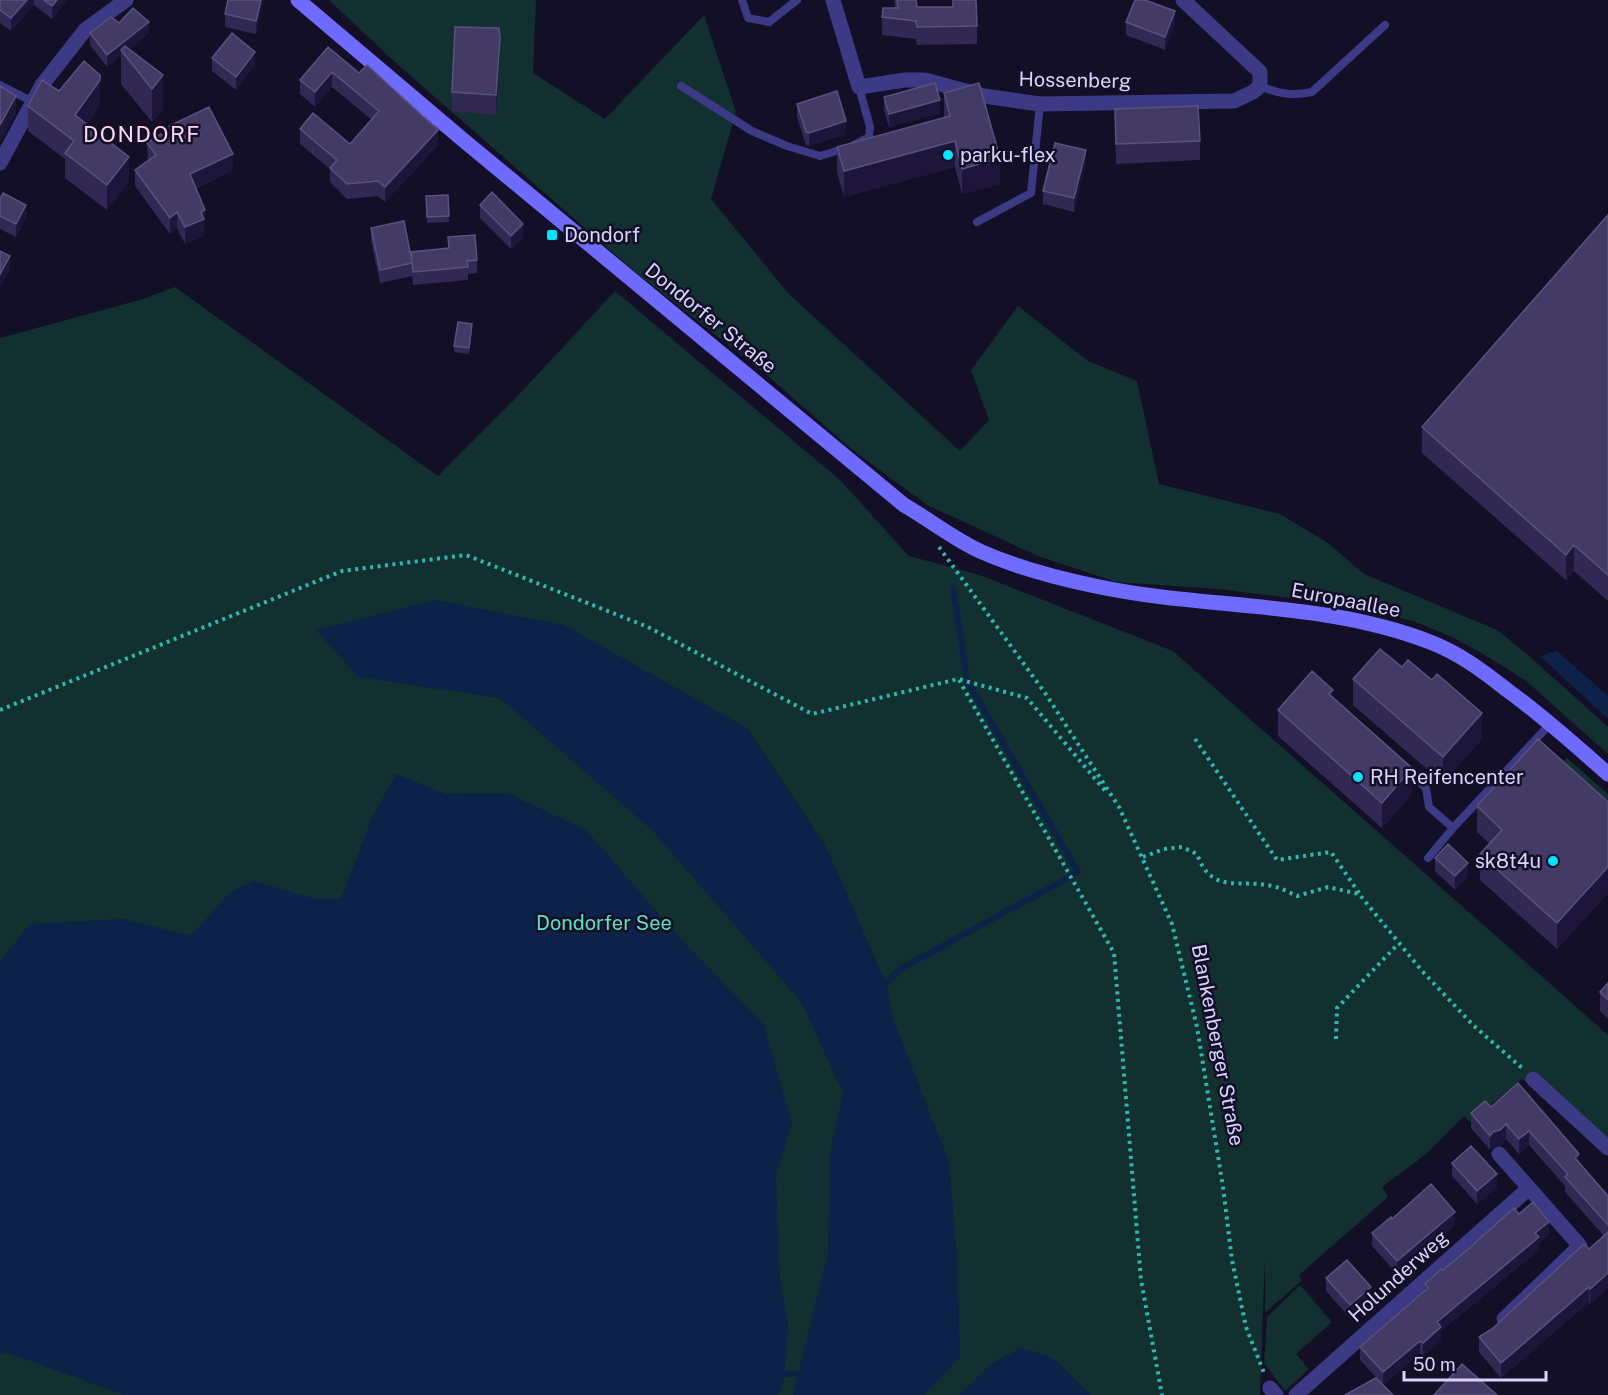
<svg xmlns="http://www.w3.org/2000/svg" width="1608" height="1395" viewBox="0 0 1608 1395" font-family="'Public Sans',sans-serif">
	<rect width="100%" height="100%" fill="#130f26"/>
	<path fill="#12302f" d="M329 0H536L533 73 605 119 704 15 736 112 711 199 788 293 960 451 989 420 971 370 1018 306 1088 361 1137 381 1159 484 1280 514 1328 543 1364 574 1497 630 1527 654 1608 727V754L1525 680 1483 654 1452 637 1416 622 1356 606 1218 589 1116 582 1038 556 927 505 850 448 767 375 634 271 397 64Z
		M175 287 438 476 512 402 615 291 840 480 909 556 980 575 1173 651 1608 1035V1140L1522 1079 1470 1122 1464 1116 1425 1155 1382 1187 1388 1197 1299 1275 1302 1280 1265 1313V1256L1260 1395H0V338L143 299Z
		M1567 758 1608 794V804L1562 764Z
		M1300 1285 1332 1322 1296 1354 1309 1369 1285 1391 1264 1363 1267 1317Z"/>
	<path fill="#0c2248" d="M435 600 564 625 747 728 826 847 886 983 893 1019 949 1162 957 1259 960 1357 924 1395H793L828 1252 830 1152 843 1093 802 1003 652 830 500 698 358 677 316 630Z
		M1557 651 1608 696V719L1540 656Z
		M396 774 446 794 507 793 586 830 675 933 764 1025 792 1123 776 1177 780 1279 788 1326 784 1380 779 1395H124L6 1352 0 1354V961L30 924 124 919 191 936 229 893 254 881 312 898 341 899 371 820Z
		M1021 1348 1053 1358 1091 1395H959L991 1364Z"/>
	<g fill="none" stroke-linecap="round" stroke-linejoin="round">
		<path stroke="#0c2248" stroke-width="6" d="M953 588 967 680
			M969 684 1078 872 1073 875
			M884 990 886 983 900 969 1068 878
			M785 1374H805"/>
		<path stroke="#2fb8b0" stroke-width="4" stroke-dasharray="3 4.5" stroke-linecap="butt" d="M939 547 1045 693 1119 807 1172 924 1197 1027 1223 1187 1232 1260 1246 1327 1264 1373
			M959 680 1114 953 1141 1280 1162 1395
			M0 710 342 571 466 555 648 627 812 714 958 679 1027 698 1107 793
			M1195 739 1277 860 1331 852 1359 893
			M1143 857 1164 849 1182 847 1197 854C1212 897 1243 877 1276 887 1283 889 1290 893 1297 896L1328 887 1359 894 1422 971 1474 1026 1522 1068
			M1336 1039 1337 1008 1398 944"/>
		<path stroke="#3d3a85" stroke-width="8" d="M742 0 748 18 769 22 797 0
			M0 85 33 102
			M681 86 752 131 787 146 820 156 850 147 869 137 870 127 859 87
			M1260 86C1279 94 1292 96 1312 92L1385 25
			M977 222 1031 193 1040 104
			M1404 769 1426 788 1429 807 1453 828
			M1428 858 1453 828 1551 723"/>
		<path stroke="#3d3a85" stroke-width="15" d="M833 0 859 87 905 80H925L984 96 1040 104 1234 101 1253 92 1260 86V72L1183 0
			M0 163 42 85 85 30 126 0
			M1533 1079 1608 1148
			M1499 1154 1529 1188
			M1270 1388 1276 1395
			M1296 1395 1529 1188 1580 1246 1504 1319"/>
		<path stroke="#6f6bff" stroke-width="15" d="M298 0 462 139 904 505C930 520 955 540 982 552 1018 568 1057 578 1095 586 1207 610 1322 600 1430 642 1459 653 1483 671 1507 690 1543 716 1575 745 1608 774"/>
	</g>
	<path fill="#312854" d="M0 0H67L52 19 34 5 11 31 0 23Z
		M263 0 256 34 225 27V14Z
		M894 0H916L917 7 977 26V44L917 45 916 39 882 35V17L895 8Z
		M1126 22 1175 24 1165 50 1126 35Z
		M119 23 149 33 129 49 163 75V109L152 122 121 84V56L107 67 90 45V33Z
		M328 47 438 145 385 202 378 196 347 199 330 182V169L300 144V129L350 144 372 120 332 87 315 107 300 94V80Z
		M212 58 255 65 236 90 212 71Z
		M500 58 496 115 452 111V92Z
		M59 91 100 105 87 124 129 182 107 210 65 178V159L28 131V106Z
		M944 93 1000 184 962 194 955 167 844 197 837 173V147L944 118Z
		M884 97 940 113 889 127 884 110Z
		M797 104 846 134 809 146 806 145 797 117Z
		M1115 109 1200 141V160L1116 164Z
		M169 126 233 170 196 188 205 226H204V236L185 244 177 228 170 234 135 186V170L148 161 147 143 168 139 169 138Z
		M1086 163 1074 212 1043 204V191Z
		M448 195 449 222 427 223 426 196Z
		M0 199 26 218 16 237 0 229Z
		M480 205 523 237 511 249 480 218Z
		M1608 215V601L1574 571 1566 580 1422 453V427Z
		M371 228 411 257 448 248V237L477 260V273L468 274V280L413 285 412 276 380 283 371 241Z
		M472 330 469 354 454 352V346Z
		M1353 679 1482 739 1443 783 1353 705Z
		M1333 697 1412 794 1382 828 1278 736V710Z
		M1608 802V893L1557 949 1480 880V854L1490 844 1477 832V806Z
		M1435 858 1468 876 1455 890 1435 871Z
		M1608 983V1019L1600 1011V992Z
		M1491 1107 1579 1162 1608 1196V1288L1590 1304 1589 1302 1501 1378 1479 1352V1337L1492 1329 1604 1236 1565 1192V1186L1529 1145 1519 1154 1506 1139 1500 1145 1493 1146 1490 1150 1471 1128V1113Z
		M1452 1163 1497 1187 1477 1204 1452 1176Z
		M1519 1214 1549 1235 1539 1243V1250L1441 1331V1340L1423 1356 1420 1353 1383 1385 1360 1360V1347L1425 1291V1284Z
		M1392 1219 1455 1225 1397 1274 1372 1246V1233Z
		M1326 1278 1371 1300 1350 1318 1326 1291Z"/>
	<path fill="#1d163a" d="M27 0H34V5L11 31V18Z
		M57 0H67L52 19V6Z
		M261 0H263V3L256 34V21Z
		M1175 11V24L1165 50V37Z
		M149 22V33L124 54 121 50V56L107 67V55Z
		M500 38V58L496 115V95Z
		M255 52V65L236 90V77Z
		M332 72V87L315 107V92Z
		M163 75V109L152 122V89Z
		M100 80V105L75 140V115Z
		M16 96V114L0 142V125Z
		M940 100V113L889 127V114Z
		M846 121V134L809 146V133Z
		M438 130V145L385 202V187Z
		M955 141V167L844 197V171Z
		M1086 150V163L1074 212V198Z
		M233 154V170L190 190V174Z
		M129 157V182L107 210V185Z
		M1000 158V184L962 194V169Z
		M26 205V218L16 237V224Z
		M205 210 204 236 185 244V227L201 212Z
		M177 212V228L170 234V218Z
		M523 224V237L511 249V236Z
		M10 256V269L0 287V274Z
		M472 324V330L469 354V348Z
		M1574 545V571L1566 580V555Z
		M1482 713V739L1443 783V757Z
		M1412 768V794L1382 828V803Z
		M1468 863V876L1455 890V876Z
		M1608 867V893L1557 949V923Z
		M1506 1124V1139L1500 1145 1493 1146 1490 1150V1136L1493 1132Z
		M1529 1131V1145L1519 1154V1139Z
		M1579 1154V1169L1575 1158Z
		M1497 1174V1187L1477 1204V1191Z
		M1455 1212V1225L1397 1274V1261Z
		M1549 1222V1235L1539 1243V1250L1441 1331V1340L1423 1356V1343L1437 1322Z
		M1608 1273V1288L1590 1304V1289Z
		M1371 1287V1300L1350 1318V1305Z
		M1589 1287V1302L1501 1378V1363Z
		M1420 1341V1353L1383 1385V1372Z"/>
	<path fill="#433a66" stroke="#5a527e" stroke-width="1.5" d="M0 0H27L11 18 0 10Z
		M44 0H57L52 6Z
		M228 0H261L256 21 225 14Z
		M897 0H916L917 7H953V0H976L977 26 917 27 916 21 882 17 883 8H898Z
		M1135 0H1145L1175 11 1165 37 1126 22Z
		M133 8 149 22 107 55 90 33 111 17 119 23Z
		M455 27 499 28 500 38 496 95 452 92Z
		M232 33 255 52 236 77 212 58Z
		M125 46 163 75 152 89 121 50Z
		M328 47 359 73 367 65 438 130 385 187 378 181 347 184 330 168 337 160 300 129 313 113 350 144 379 111 332 72 315 92 300 80Z
		M84 61 100 75V80L75 115 129 157 107 185 65 153 74 141 28 106 42 80 59 91Z
		M935 83 940 100 889 114 884 97Z
		M979 83 1000 158 962 169 955 141 844 171 837 147 950 116 944 93Z
		M0 86 16 96 0 125Z
		M837 91 846 121 809 133 806 132 797 104Z
		M1198 106 1200 141 1116 144 1115 109Z
		M209 107 233 154 190 174 205 210 201 212 204 219 185 227 177 212 170 218 135 170 156 155 147 143 161 134 168 139 174 133 169 126Z
		M1055 143 1086 150 1074 198 1043 191Z
		M492 192 523 224 511 236 480 205Z
		M3 193 26 205 16 224 0 216V199Z
		M448 195 449 216 427 217 426 196Z
		M1608 215V575L1574 545 1566 555 1422 427Z
		M404 221 412 262 411 252 449 248 448 237 475 235 477 260 467 261 468 267 413 272 412 263 380 270 371 228Z
		M0 251 10 256 0 274Z
		M458 322 472 324 469 348 454 346Z
		M1380 649 1402 667 1408 660 1432 680 1437 674 1482 713 1443 757 1353 679Z
		M1312 671 1333 690 1329 694 1412 768 1382 803 1278 710Z
		M1538 739 1608 802V867L1557 923 1480 854 1502 830 1477 806Z
		M1448 844 1468 863 1455 876 1435 858Z
		M1608 983V1000L1600 992Z
		M1518 1083 1579 1154 1575 1158 1608 1196V1225L1565 1177 1568 1174 1529 1131 1519 1139 1506 1124 1500 1130 1493 1132 1490 1136 1471 1113 1485 1101 1491 1107Z
		M1471 1146 1497 1174 1477 1191 1452 1163Z
		M1431 1184 1455 1212 1397 1261 1372 1233 1391 1217 1392 1219Z
		M1533 1202 1549 1222 1535 1233 1539 1237 1437 1322 1441 1327 1423 1343 1420 1341 1383 1372 1360 1347 1428 1288 1425 1284 1441 1269 1443 1270 1466 1251 1514 1208 1519 1214Z
		M1608 1232V1273L1590 1289 1589 1287 1501 1363 1479 1337 1492 1329 1584 1244 1589 1249Z
		M1347 1260 1371 1287 1350 1305 1326 1278Z
		M1462 1364 1497 1395H1434Z
		M1376 1378 1393 1395H1345Z"/>
	<g fill="#00e5ff" stroke="#130f26" stroke-width="2">
		<circle cx="948" cy="155" r="6"/>
		<rect x="546" y="229" width="12" height="12" rx="3"/>
		<circle cx="1358" cy="777" r="6"/>
		<circle cx="1553" cy="861" r="6"/>
	</g>
	<g text-anchor="middle" dominant-baseline="central" stroke-width="5" stroke-linejoin="round" paint-order="stroke">
		<g font-size="20" fill="#d9d4ff" stroke="#130f26">
			<text transform="translate(1075 80) rotate(1)">Hossenberg</text>
			<text transform="translate(711 318) rotate(39)">Dondorfer Straße</text>
			<text transform="translate(1346 600) rotate(11)">Europaallee</text>
			<text transform="translate(1218 1045) rotate(79)">Blankenberger Straße</text>
			<text transform="translate(1398 1276) rotate(-42)">Holunderweg</text>
		</g>
		<g font-size="20" fill="#d9d4ff" stroke="#130f26" text-anchor="start">
			<text x="960" y="155">parku-flex</text>
			<text x="564" y="235">Dondorf</text>
			<text x="1370" y="777">RH Reifencenter</text>
			<text x="1541" y="861" text-anchor="end">sk8t4u</text>
		</g>
		<g font-size="20" fill="#5fe0c0" stroke="#130f26">
			<text x="604" y="923">Dondorfer See</text>
		</g>
		<g font-size="22" letter-spacing="1.5" fill="#ffd6f0" stroke="#130f26">
			<text x="142" y="134">DONDORF</text>
		</g>
	</g>
	<path d="M1404 1371v9h142v-9" fill="none" stroke="#d9d4ff" stroke-width="3"/>
	<text x="1413" y="1371" font-size="18" fill="#d9d4ff" stroke="#130f26" stroke-width="4.5" paint-order="stroke">50 m</text>
</svg>
